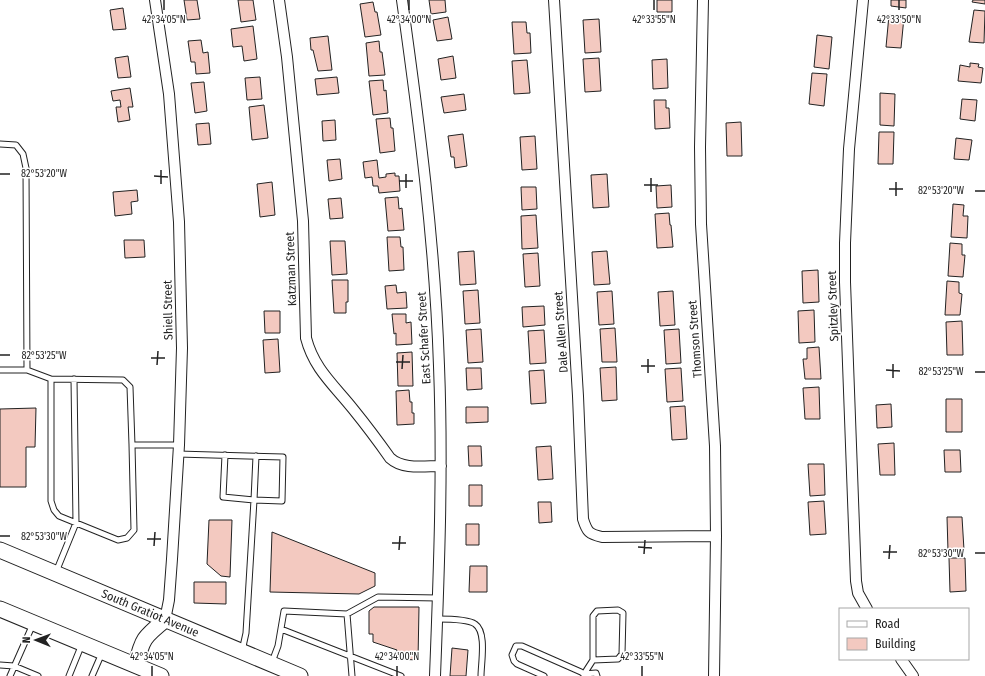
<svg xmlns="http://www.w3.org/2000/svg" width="985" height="676" viewBox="0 0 985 676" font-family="'Fira Sans Condensed',sans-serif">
	<rect width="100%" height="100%" fill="#fff"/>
	<path fill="#f3c9c0" stroke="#222" d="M184 0H197L200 19 187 20Z
		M238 0H253L256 20 241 22Z
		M429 0H445L446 12 431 14Z
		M657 0H672V12H657Z
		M891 0H906V8L891 6Z
		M973 0H985V4L972 2Z
		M373 2 375 12H377L381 35 365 37 360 4Z
		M123 8 126 29 113 30 110 10Z
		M974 10 985 11 984 43 969 42Z
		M889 15 904 17 901 48 886 47Z
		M448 17 452 39 437 41 433 20Z
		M599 19 601 52 585 53 583 20Z
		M512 22H526L527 33H530L531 53 514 54Z
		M253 26 257 59 244 61 242 46 233 47 231 29Z
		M817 35 832 37 829 69 814 67Z
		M328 36 332 70 318 71 313 50H311L310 38Z
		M201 40 203 53 208 52 210 73 196 74 195 62H191L188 41Z
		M379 41 380 52H382L385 75 369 76 366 43Z
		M128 56 131 77 118 78 115 58Z
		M453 56 456 78 441 80 438 59Z
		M599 58 601 91 585 92 583 59Z
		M667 59 668 88 653 89 652 60Z
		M527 60 530 93 514 94 512 61Z
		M970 63 979 64 978 67 983 68 981 83 958 81 960 65 970 67Z
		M812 73 827 74 824 106 809 104Z
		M260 77 262 99 247 100 245 78Z
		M337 77 339 93 317 95 315 79Z
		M383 80 384 91 386 90 388 113 373 115 369 81Z
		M204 82 207 111 195 113 191 83Z
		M130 88 133 107H128L130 120 118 122 116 107H121L120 100 113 101 111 91Z
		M880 93 895 94 894 126 880 125Z
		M464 94 466 110 444 113 441 97Z
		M962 99 977 100 975 121 960 119Z
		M654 100H666V108H669L670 128 655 129Z
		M264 105 268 138 252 140 249 107Z
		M390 118 391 128H393L395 151 380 153 376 119Z
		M335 120 336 140 323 141 322 121Z
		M741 122 742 156H727L726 123Z
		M209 123 211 144 198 145 196 124Z
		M879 132H894L893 164H878Z
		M463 134 467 166 455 168 454 157H451L448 136Z
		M535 136 537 169 522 170 520 137Z
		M956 138 972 140 969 160 954 159Z
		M340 159 342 179 329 181 327 160Z
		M377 160 379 178 386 177V174L395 173V176H399L400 191 379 193 378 186H373L372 177 365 178 363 162Z
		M607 174 609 207 593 208 591 175Z
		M272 182 275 215 260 217 257 184Z
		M671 185 672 207 657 208 656 186Z
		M521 187H536L537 209 522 210Z
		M137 190 138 201 131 202 132 214 115 216 113 192Z
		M398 197 399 209 402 208 404 230 388 231 385 198Z
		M341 198 343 218 330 219 328 199Z
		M953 204 964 205 963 216H968L967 238 951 237Z
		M669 213 670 225H671L673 247 657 248 655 214Z
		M536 215 538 248 522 249 521 216Z
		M387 237H400L401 247H403L404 270 389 271Z
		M124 240H144L145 257 125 258Z
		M330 241H345L347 274 332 275Z
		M950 243 962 244V255H965L963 277 948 276Z
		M474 251 476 284 460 285 458 252Z
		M607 251 610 284 594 285 592 252Z
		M538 253 540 286 525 287 523 254Z
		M818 270 819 302 803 303 802 271Z
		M332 280H348V302H346V313H334Z
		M947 281 959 282V293L962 294 960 315H945Z
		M396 285 397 293 406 292 407 308 387 309 385 286Z
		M478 290 480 323 465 324 463 291Z
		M612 291 614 324 599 325 597 292Z
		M673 291 675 325 660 326 658 292Z
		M544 306 545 325 523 327 522 307Z
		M814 310 815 342 799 343 798 311Z
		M264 311H280V333H265Z
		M392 314H406V323L411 322 412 344 396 345V333L394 334Z
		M962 321 963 355H947L946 322Z
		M615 328 617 362H602L600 329Z
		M481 329 483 362 468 363 466 330Z
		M679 329 681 363 666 364 664 330Z
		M544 330 546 363 530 364 528 331Z
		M278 339 280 372 265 373 263 340Z
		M819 347 821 379H805L803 359H807V348Z
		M412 352 413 386H398L397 353Z
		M616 367 617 400 602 401 600 368Z
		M466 368H481L482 389 467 390Z
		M681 368 683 401 667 402 665 369Z
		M544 370 546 403 531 404 529 371Z
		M819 387 820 419H805L803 388Z
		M409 390 410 402H412V413H414V424L397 425 396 391Z
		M946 399H962V432H946Z
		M891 404 892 427 877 428 876 405Z
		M685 406 687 439 672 440 670 407Z
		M466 407H488V422L466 423Z
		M36 408 35 447H26V487H0V409Z
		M894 443 895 475H880L878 444Z
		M468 446H481L482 466H469Z
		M551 446 553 479 538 480 536 447Z
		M944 450H960L961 472H945Z
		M808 464H824L825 495 810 496Z
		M469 485H482V506H469Z
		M824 501 826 534 810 535 808 502Z
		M538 502H551L552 522 539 523Z
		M947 517H962L964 550 948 551Z
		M209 520H232L230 577 221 576 207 564Z
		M466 524H479V545H466Z
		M272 532 375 573V586L359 594 270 592Z
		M949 558H965L966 591 950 592Z
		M470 566H487V592H469Z
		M194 582H226V604L194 603Z
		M374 607H419L418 660 396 659 397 650 373 642V634H369V611Z
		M452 648 468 650 466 676H450Z"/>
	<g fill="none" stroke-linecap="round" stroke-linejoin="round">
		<g stroke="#222" stroke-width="7">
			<path id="lane" d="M0 144 16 145 23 154 26 168 27 370 51 379 123 380 130 387 132 445H179
				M0 370H27
				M51 379V501L54 510 59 516 118 540 127 538 134 530 132 445
				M178 454 283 457 282 501 254 500 246 633 242 651
				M225 455 223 497 254 500 256 456
				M56 572 76 523 74 379
				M347 614 352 676
				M437 619C446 619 468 619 475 624 487 632 481 663 481 676
				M281 629 401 676
				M272 662 278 646 284 611 347 614 378 597 438 598
				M0 665 14 666 38 676
				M584 674 593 660V616L597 611 618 610 623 613 622 654 618 659 593 660
				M584 674 596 673 597 676
				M10 676 33 624
				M69 676 82 644
				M92 676 102 653
				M544 676 517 664 514 661 512 655 516 646H522L581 672 584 674V676"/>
		</g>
		<g stroke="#222" stroke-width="12">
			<path id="street" d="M155 0 169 94 179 222 182 348 179 445 172 559 169 600 165 620
				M279 0 287 57 303 221 306 338C314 369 334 385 353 409 366 425 378 441 390 458 403 470 424 466 441 466
				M402 0C419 122 435 243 439 366 443 469 439 573 435 676
				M554 0 578 396 583 519C587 532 589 534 602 537L716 536
				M703 0 700 147 701 224 715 446 716 536 714 676
				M863 0 849 149 845 243V282L856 581 858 593 867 609
				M901 659 913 676"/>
		</g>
		<g stroke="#222" stroke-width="17">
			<g id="primary">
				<path id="s1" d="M0 550 300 676"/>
				<path d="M0 609 161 676"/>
				<path d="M136 665C142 639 144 637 165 620"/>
			</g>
		</g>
		<use href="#lane" stroke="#fff" stroke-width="5"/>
		<use href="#street" stroke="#fff" stroke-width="10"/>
		<use href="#primary" stroke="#fff" stroke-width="15"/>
	</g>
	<path fill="none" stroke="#222" stroke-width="1.5" d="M164 10V0M409 10V0M654 10V0M899 10V0M0 174H10M154 176 168 177M399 181H413M161 184V170M644 185H658M406 188V174M889 189H903M975 191H985M651 192V178M896 196V182M0 355H10M151 358H165M396 362H410M157 365 158 351M641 366H655M402 369 403 355M886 370 900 371M975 372H985M648 373V359M893 378V364M0 536H10M147 539H161M392 543H406M154 546 155 532M638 547 652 548M399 550 400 536M883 552H897M975 553H985M644 554 645 540M889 559 890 545M152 676V666M397 676V666M642 676V666"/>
	<g text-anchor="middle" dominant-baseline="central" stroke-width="3" stroke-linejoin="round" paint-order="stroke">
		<g font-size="12" fill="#222" stroke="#fff">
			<text transform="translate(291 269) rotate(-92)">Katzman Street</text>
			<text transform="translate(833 306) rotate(-92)">Spitzley Street</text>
			<text transform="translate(168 310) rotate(-91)">Shiell Street</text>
			<text transform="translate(561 332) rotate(-94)">Dale Allen Street</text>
			<text transform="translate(424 338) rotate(-93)">East Schafer Street</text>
			<text transform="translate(695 339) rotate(-94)">Thomson Street</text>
			<text stroke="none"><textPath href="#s1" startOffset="163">South Gratiot Avenue</textPath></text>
		</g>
	</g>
	<g font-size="10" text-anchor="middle" fill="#222" stroke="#fff" stroke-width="3" stroke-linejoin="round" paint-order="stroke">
		<text x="164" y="23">42°34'05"N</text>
		<text x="409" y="23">42°34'00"N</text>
		<text x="654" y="23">42°33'55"N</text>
		<text x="899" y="23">42°33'50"N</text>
		<text x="44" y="177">82°53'20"W</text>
		<text x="941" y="194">82°53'20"W</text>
		<text x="44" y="359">82°53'25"W</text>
		<text x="941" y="375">82°53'25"W</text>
		<text x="44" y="540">82°53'30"W</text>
		<text x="941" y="557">82°53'30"W</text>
		<text x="152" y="660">42°34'05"N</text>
		<text x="397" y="660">42°34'00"N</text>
		<text x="642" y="660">42°33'55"N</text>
	</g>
	<rect x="839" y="608" width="130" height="52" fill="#ffffff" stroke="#a7a7a7"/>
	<rect x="847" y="621" width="20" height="6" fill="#ffffff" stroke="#a7a7a7"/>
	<text x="875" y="628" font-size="12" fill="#222222">Road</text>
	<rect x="847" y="638" width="20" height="12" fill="#f3c9c0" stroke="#a7a7a7"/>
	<text x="875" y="648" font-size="12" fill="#222222">Building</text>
	<g transform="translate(36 640) rotate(271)" stroke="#ffffff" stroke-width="3" paint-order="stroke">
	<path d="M0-3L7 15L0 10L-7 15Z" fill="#222222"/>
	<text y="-6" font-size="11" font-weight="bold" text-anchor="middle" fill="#222222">N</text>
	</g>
</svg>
